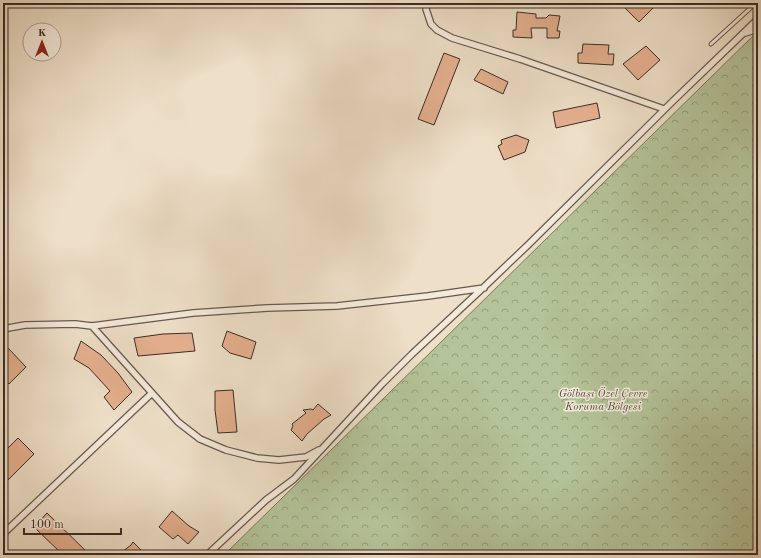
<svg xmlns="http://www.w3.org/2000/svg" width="761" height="558" viewBox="0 0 761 558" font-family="'Old Standard TT',serif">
	<defs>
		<pattern id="park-crowns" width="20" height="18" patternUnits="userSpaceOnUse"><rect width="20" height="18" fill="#b4c399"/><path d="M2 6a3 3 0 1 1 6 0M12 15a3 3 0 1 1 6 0" fill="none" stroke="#949f7d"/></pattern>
	</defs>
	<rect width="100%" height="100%" fill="#eedfc8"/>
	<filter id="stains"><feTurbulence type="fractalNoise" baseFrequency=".005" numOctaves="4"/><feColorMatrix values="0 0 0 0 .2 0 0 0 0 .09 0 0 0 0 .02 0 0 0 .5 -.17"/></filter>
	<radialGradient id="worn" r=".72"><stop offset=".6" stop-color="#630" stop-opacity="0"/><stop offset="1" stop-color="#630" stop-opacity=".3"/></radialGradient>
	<path fill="url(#park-crowns)" stroke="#787860" d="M758 31V555H224Z"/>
	<path fill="#e5b08f" stroke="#3b2c27" d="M632 3H658L639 22 625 8Z
		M517 12 536 14V18H546L549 15 560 16 557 31H560L559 38H547V28H531L532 38 513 37V30H516Z
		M583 44 609 45 608 54H614L613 65 578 63V53H582Z
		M646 46 660 60 638 80 623 64Z
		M444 53 460 59 434 125 418 119Z
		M481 69 508 82 503 94 474 80Z
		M597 103 600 118 556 128 553 112Z
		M516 135 529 140 525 152 504 160 498 146 502 144 501 140Z
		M227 331 256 342 251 359 230 353 222 346Z
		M192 333 195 351 138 356 134 338 163 334Z
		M81 341 101 355 118 373 132 392 114 410 104 397 110 391 89 368 74 359Z
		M8 348 26 367 9 384 3 378V353Z
		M233 390 237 432 218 433 215 410V391Z
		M318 404 331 415 324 419 307 434 302 441 291 430 293 426 292 424 306 413 303 410 311 409 313 410Z
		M18 438 34 454 3 485V453Z
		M172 511 189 526 199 532 188 544 178 535 173 539 159 527Z
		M47 513 90 555H63L34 527Z
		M133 542 146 555H118L131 545Z"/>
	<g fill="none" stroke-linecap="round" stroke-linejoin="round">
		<g stroke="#68594f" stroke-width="5">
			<path id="service" d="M711 44 756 3"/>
		</g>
		<g stroke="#68594f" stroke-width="8">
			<path id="minor" d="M426 3V9L431 24 437 30 452 38 520 59 664 109
				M745 33 758 29
				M92 326 178 422 200 439 226 450 257 458 279 460 306 457 319 450
				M3 329 25 325 75 324 92 326 193 313 267 308 337 306 428 296 484 288
				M3 534 152 393
				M207 555 266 500 294 479 382 384 412 354 484 287 529 244 673 101 758 19"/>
		</g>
		<use href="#service" stroke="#f4eadb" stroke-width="3"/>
		<use href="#minor" stroke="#f4eadb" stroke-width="5.5"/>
	</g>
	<g text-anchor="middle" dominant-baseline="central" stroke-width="3" stroke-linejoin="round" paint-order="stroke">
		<g font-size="11" font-style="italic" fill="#534a3e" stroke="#f4eadb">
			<text x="603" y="394">Gölbaşı Özel Çevre<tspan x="603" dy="13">Koruma Bölgesi</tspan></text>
		</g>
	</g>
	<rect width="761" height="558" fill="none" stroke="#eedfc8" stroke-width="16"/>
	<rect x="4" y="4" width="753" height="550" fill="none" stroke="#3b2c27" stroke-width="2"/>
	<rect x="8" y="8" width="745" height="542" fill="none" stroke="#3b2c27"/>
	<g transform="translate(42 42)"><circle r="19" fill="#f4eadb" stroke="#aa9e93"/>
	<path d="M0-3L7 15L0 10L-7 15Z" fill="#8f2418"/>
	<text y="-6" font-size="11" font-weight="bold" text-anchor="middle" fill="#3b2c27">K</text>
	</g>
	<path d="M24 528v6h97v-6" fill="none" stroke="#3b2c27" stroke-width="2"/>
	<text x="30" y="528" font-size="12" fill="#3b2c27" stroke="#f4eadb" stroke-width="3" paint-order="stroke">100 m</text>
	<rect width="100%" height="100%" filter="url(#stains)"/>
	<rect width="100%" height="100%" fill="url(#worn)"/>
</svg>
